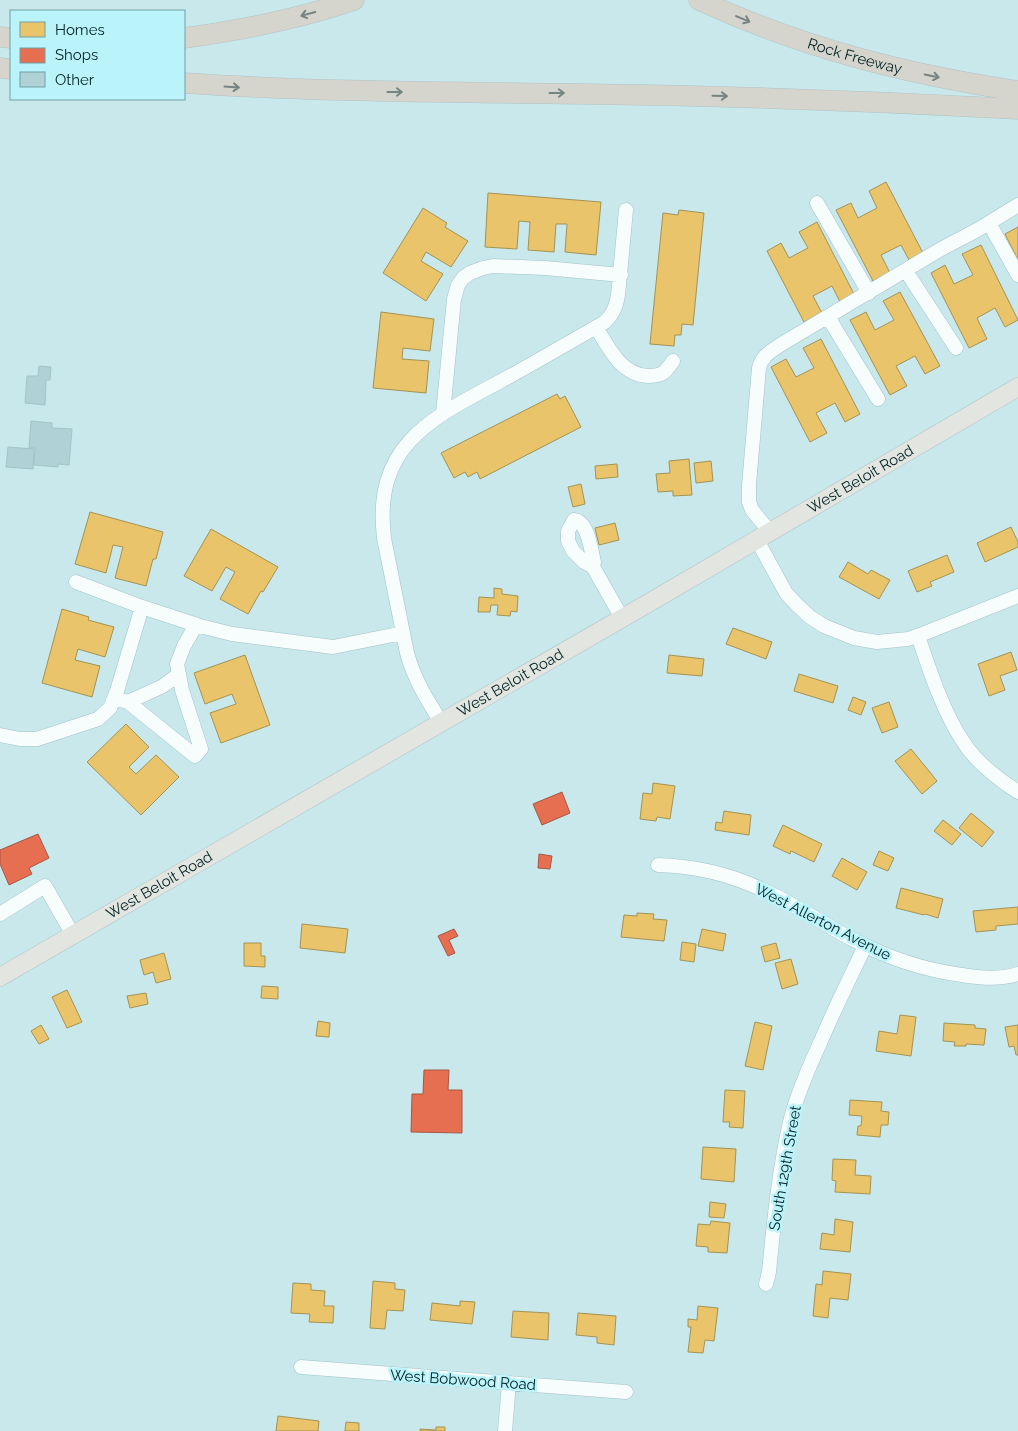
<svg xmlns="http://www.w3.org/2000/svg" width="1018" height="1431" viewBox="0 0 1018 1431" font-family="Raleway,sans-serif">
	<rect width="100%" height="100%" fill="#c9e8ec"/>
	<path fill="#e9c46a" stroke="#a39355" d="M886 182 923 253 909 260 901 245 881 255 890 273 873 281 836 210 851 203 858 218 877 208 869 191Z
		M488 193 601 202 596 255 565 252 567 224H556L554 252 528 250 530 222 519 221 517 249 485 247Z
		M423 208 447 223 445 227 468 241 451 267 426 252 421 261 443 274 426 301 383 273Z
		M679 210 704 213 693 325 682 324 681 335H675L674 346 650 344 663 213 678 215Z
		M817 222 854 294 840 302 832 286 813 296 822 313 804 322 767 251 781 243 789 258 808 248 799 232Z
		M1018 227V260L1005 234Z
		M981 245 1018 320 1005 327 995 308 977 318 987 339 969 348 931 273 945 265 954 284 973 275 962 254Z
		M900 292 940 366 925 374 915 356 896 366 907 386 890 395 850 320 866 312 875 330 894 320 883 301Z
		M381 312 434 319 430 351 403 348 402 359 429 361 426 393 373 388Z
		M821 339 860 414 845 422 835 403 816 413 827 433 810 442 771 367 786 359 796 377 814 368 803 348Z
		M557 394 560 399 565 396 581 427 480 479 477 472 468 477 465 472 454 478 441 453Z
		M689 459 692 495 673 496V491L658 492 656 474 670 473 669 461Z
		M711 461 713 481 696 483 694 463Z
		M617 464 618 477 596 479 595 466Z
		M581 484 585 504 573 507 568 487Z
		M90 512 163 532 156 559H153L146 586 115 578 123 547 113 545 106 573 75 564Z
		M615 523 619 540 599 545 595 528Z
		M1011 527 1018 542V547L985 562 977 543Z
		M211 529 278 567 263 592 261 591 248 614 220 599 235 572 226 567 212 591 184 576Z
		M947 555 954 572 930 582 932 586 917 592 908 571Z
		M848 562 868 574 871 570 890 580 879 599 839 577Z
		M494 588 502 589V594L518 596 517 612 511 611 510 616 497 615 498 605H491L490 612H478L479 597 494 598Z
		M62 609 89 617 88 620 114 627 105 657 78 649 75 660 100 666 92 697 42 683Z
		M733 628 772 642 766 659 726 644Z
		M1011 652 1017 670 1000 676 1005 690 989 696 978 664Z
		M245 655 270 725 221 743 210 713 236 704 232 694 205 704 194 673Z
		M669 655 704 659 702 676 667 673Z
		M799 674 838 686 833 703 794 691Z
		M853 697 866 702 861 715 848 710Z
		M889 702 898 727 882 733 872 708Z
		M126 724 149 747 129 767 136 774 156 755 179 777 141 815 87 762Z
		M911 749 937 781 922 794 895 761Z
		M653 783 675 786 670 819 657 817 656 821 640 819 643 793 652 794Z
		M724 811 751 815 749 835 715 830 716 822 722 823Z
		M971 813 994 832 982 847 959 828Z
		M943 820 961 834 952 845 934 831Z
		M783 825 822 844 814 862 791 851 790 854 773 846Z
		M879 851 894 858 888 871 873 865Z
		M842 858 867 872 857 890 832 876Z
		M901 888 943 899 938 918 925 914 924 915 896 908Z
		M1018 907V924L996 926V930L976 932 973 911Z
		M637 913 654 914 653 919 667 920 664 941 621 937 624 915 637 916Z
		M302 924 348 929 345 953 300 948Z
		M702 929 726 934 723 951 698 946Z
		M682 942 696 944 694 962 680 960Z
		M244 943H261V956H265V967L244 966Z
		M776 943 780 958 765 962 761 947Z
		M164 953 171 979 156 983 153 972 144 975 140 960Z
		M791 959 798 984 782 989 775 963Z
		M262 986 278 987V999L261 998Z
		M67 990 82 1022 67 1028 52 997Z
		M146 993 148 1004 130 1008 127 996Z
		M900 1015 916 1017 911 1056 876 1051 879 1031 897 1034Z
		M318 1021 330 1023 329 1037 316 1036Z
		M755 1022 772 1026 763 1070 745 1066Z
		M944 1023 975 1025V1028L986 1029 984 1045 966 1044V1046H954L955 1042 943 1041Z
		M41 1025 49 1039 39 1044 31 1031Z
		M1018 1025V1055H1016L1014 1046 1009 1047 1005 1027Z
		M725 1090 745 1091 743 1128 729 1127 730 1122H723Z
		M850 1100 882 1102 881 1111 889 1112 888 1125H881L880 1137 857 1135 858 1126H861L862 1116 849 1115Z
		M703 1147 736 1149 734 1182 701 1179Z
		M833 1159 856 1160 855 1175 871 1176 870 1194 835 1192 836 1181 832 1180Z
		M710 1202 726 1204 724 1218 709 1217Z
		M835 1219 853 1222 850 1252 820 1249 822 1233 834 1235Z
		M711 1221 730 1223 727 1253 708 1252V1247L696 1246 698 1224 710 1225Z
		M823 1271 851 1274 848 1300 830 1298 828 1318 813 1316 816 1284 822 1285Z
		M373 1281 395 1283V1289L405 1290 403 1311 387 1310 385 1329 370 1328Z
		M293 1283 311 1284V1290L325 1291 324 1306H334L333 1323 309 1322 310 1314 291 1313Z
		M460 1301 475 1302 472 1324 430 1320 432 1303 460 1306Z
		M698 1306 718 1308 714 1341 705 1340 703 1353 688 1352 691 1327H688V1319L697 1320Z
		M513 1311 549 1313 548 1340 511 1337Z
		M578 1313 616 1316 614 1345 597 1343V1337L576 1335Z
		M278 1416 319 1421 318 1431H276Z
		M346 1422 359 1423V1431H345Z
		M436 1427H445V1431H420V1429L436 1430Z"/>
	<path fill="#e76f51" stroke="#a25844" d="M562 792 570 813 542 825 533 804Z
		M38 834 49 858 29 868 32 874 9 885 0 864V850Z
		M539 854 552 856 550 869 538 868Z
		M454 929 458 936 449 940 455 953 448 956 438 936Z
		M424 1070H449L448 1090H462V1133L411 1132 412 1094H423Z"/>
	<path fill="#b0d2d6" stroke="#a2c4c8" d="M39 366 51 367 50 380H46L45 405 25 403 27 376H38Z
		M31 421 52 423V428L72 429 69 465 58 464V467L34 465 35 448H29Z
		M8 447 34 449 33 469 6 467Z"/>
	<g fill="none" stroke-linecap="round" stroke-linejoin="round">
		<g stroke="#a1c3c7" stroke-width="15">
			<path id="minor" d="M817 203 869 293
				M989 223 1018 275
				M906 271 956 348
				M828 317 878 399
				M596 327C608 347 621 375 648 376 652 376 659 375 663 373 667 370 670 365 673 361
				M443 414 454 299 458 285 463 278 470 273 483 268 493 266 545 268 621 275
				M770 532 752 510 749 502V485L759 368C762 356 770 352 780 345L941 249 979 229 1018 205
				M757 540 786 593 797 605 810 617 824 626 854 638 877 642 908 639 925 633 1018 596
				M593 567 594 562C591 550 588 521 574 520L568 531V541L573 551 584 562 593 567 622 618
				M76 582 142 607 200 626 232 634 333 647 403 633
				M918 636C929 669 944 714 964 743 977 763 998 779 1018 792
				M114 698 128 702 195 756 201 749 182 690 177 664 184 646 196 625
				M128 702 163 686 179 674
				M441 722C427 700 414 679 407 653L384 538C373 445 430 419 501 381 536 362 570 342 605 322 613 314 616 307 618 295L626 210
				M0 735 20 739H37L98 719 110 708 117 691 142 607
				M658 865C693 866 729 874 761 889 793 903 823 924 854 940 888 958 924 970 962 975 980 978 1000 980 1018 974
				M0 914 45 886 73 935
				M766 1284 769 1272C774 1221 779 1168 791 1118 798 1092 809 1067 820 1043 834 1010 850 978 865 946
				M301 1367 626 1392
				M505 1431 509 1383"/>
		</g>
		<g stroke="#b0c2c4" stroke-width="19">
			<g id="major">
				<path id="s1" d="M0 977 652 601 1018 387"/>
			</g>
		</g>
		<g stroke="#b0c2c4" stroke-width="21">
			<g id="highway">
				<path id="s2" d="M699 0C803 48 905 74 1018 91"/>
				<path d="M0 37 11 38"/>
				<path d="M184 38C242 30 299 19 354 0"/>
				<path d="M0 68 11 69"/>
				<path d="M184 83C318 92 452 92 586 94 730 96 874 101 1018 109"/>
			</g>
		</g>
		<use href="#minor" stroke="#f7fcfc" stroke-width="14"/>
		<use href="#major" stroke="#e2e5e0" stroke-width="18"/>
		<use href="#highway" stroke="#d6d5cd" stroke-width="20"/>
	</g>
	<defs><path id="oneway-shaft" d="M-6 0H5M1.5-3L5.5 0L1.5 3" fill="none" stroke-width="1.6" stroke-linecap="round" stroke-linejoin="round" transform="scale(1.25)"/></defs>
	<g stroke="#768481">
		<use href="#oneway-shaft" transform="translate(308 14) rotate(165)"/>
		<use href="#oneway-shaft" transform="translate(743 19) rotate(23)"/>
		<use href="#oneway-shaft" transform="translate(932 76) rotate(12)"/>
		<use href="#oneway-shaft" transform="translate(232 87) rotate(4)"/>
		<use href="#oneway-shaft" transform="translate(395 92)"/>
		<use href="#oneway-shaft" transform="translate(557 93)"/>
		<use href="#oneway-shaft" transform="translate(720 96) rotate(1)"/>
	</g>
	<g text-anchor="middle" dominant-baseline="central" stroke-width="5" stroke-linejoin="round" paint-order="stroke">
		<g font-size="15" fill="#012225" stroke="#bbf3fa">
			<text stroke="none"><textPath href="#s2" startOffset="166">Rock Freeway</textPath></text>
			<text stroke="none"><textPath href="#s1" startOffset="994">West Beloit Road</textPath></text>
			<text stroke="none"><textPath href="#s1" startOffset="589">West Beloit Road</textPath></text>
			<text stroke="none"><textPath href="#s1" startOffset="184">West Beloit Road</textPath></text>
			<text transform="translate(823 922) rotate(27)">West Allerton Avenue</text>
			<text transform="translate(785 1168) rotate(-80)">South 129th Street</text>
			<text transform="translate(463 1380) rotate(4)">West Bobwood Road</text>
		</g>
	</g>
	<rect x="10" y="10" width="175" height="90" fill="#bbf3fa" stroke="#719fa5"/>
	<rect x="20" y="22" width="25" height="15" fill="#e9c46a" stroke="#719fa5"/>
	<text x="55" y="35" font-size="15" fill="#012225">Homes</text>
	<rect x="20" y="48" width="25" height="15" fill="#e76f51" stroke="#719fa5"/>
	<text x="55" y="60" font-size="15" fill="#012225">Shops</text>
	<rect x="20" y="72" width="25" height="15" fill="#b0d2d6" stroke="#719fa5"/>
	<text x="55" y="85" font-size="15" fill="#012225">Other</text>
</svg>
